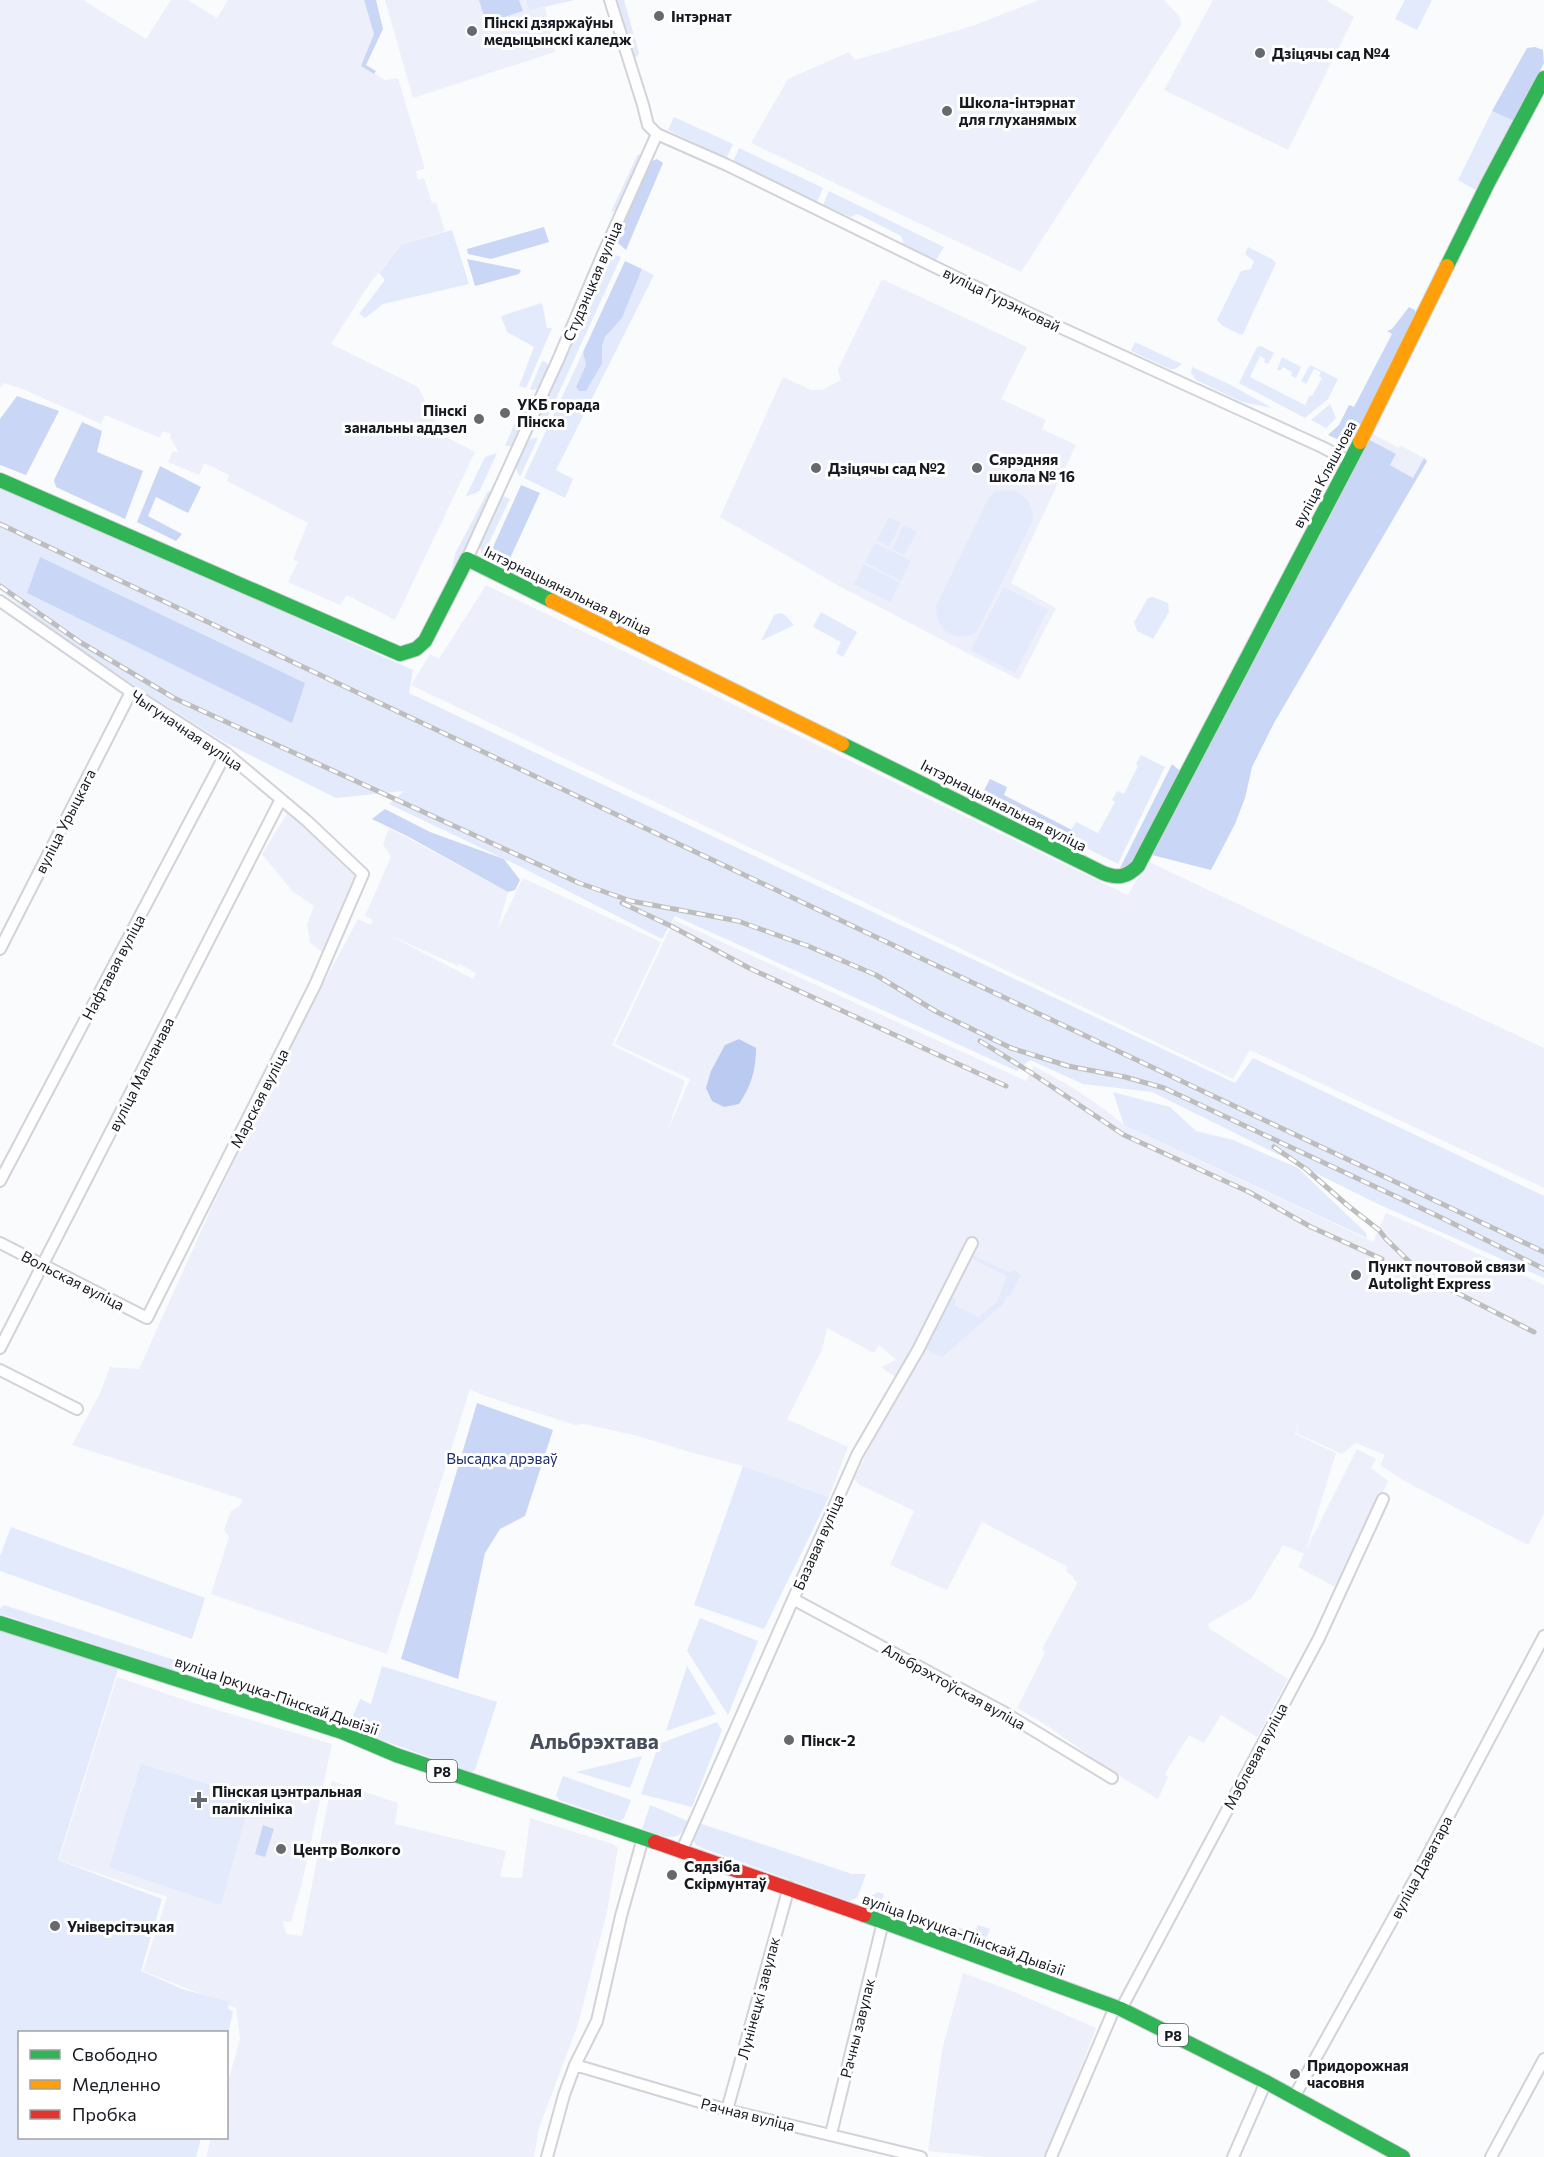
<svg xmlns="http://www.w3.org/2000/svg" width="1544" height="2157" viewBox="0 0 1544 2157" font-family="Commissioner,sans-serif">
	<rect width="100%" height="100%" fill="#fafbfd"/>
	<path fill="#edf0fa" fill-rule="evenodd" d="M0 0H83L146 39 171 0H187L217 18 228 0H364L375 34 361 66 385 80 398 78 425 169 416 171 418 180 424 178 432 203 436 202 445 231 402 244 370 283 331 344 418 387 442 435 475 452 395 620 347 595 340 605 288 582 298 562 293 559 308 523 227 481 229 475 204 463 199 475 168 462 173 451 179 453 170 437 171 434 163 431 160 438 105 415 101 424 25 390 4 383 0 388Z
		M385 0H574L545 7 555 52 413 98Z
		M1039 0H1164L1180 17 1181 25 1021 272 751 143 788 79 849 52 855 60 972 26Z
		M1213 0H1326L1354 17 1288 150 1164 90Z
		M882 279 1027 347 1001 399 1046 420 1042 429 1076 445 1011 583 1056 608 1019 680 839 586 720 517 783 377 811 390H822L841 380 838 371 839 367Z
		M1371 433 1399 448 1400 445 1424 458 1413 478 1390 465 1395 455 1368 439Z
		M486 585 1128 895 1147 861 1544 1048V1188L1250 1050 1233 1079 411 685 430 654 439 659Z
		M288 812 359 873 323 953 310 942 307 924 314 906 292 891 262 854Z
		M389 828 508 892 497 931 523 878 661 942 612 1045 685 1081 667 1132 690 1079 615 1044 674 920 1026 1081 1034 1066 1075 1089 1104 1109 1124 1125 1373 1242 1386 1213 1440 1236 1544 1285V1514L1528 1545 1406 1482 1380 1465 1385 1455 1356 1443 1342 1454 1296 1433 1299 1422 1295 1434 1336 1453 1306 1550 1357 1449 1376 1459 1371 1468 1388 1481 1337 1588 1298 1567 1304 1554 1283 1545 1251 1599 1208 1624 1210 1629 1288 1679 1257 1737 1221 1715 1204 1743 1189 1735 1165 1774 1168 1777 1158 1799 1111 1771 1046 1725 1017 1708 1045 1653 1042 1649 1078 1582 1073 1579 1074 1577 1066 1572 1068 1567 982 1522 947 1590 890 1565 914 1511 858 1484 854 1479 900 1386 905 1384 881 1367 896 1360 879 1345 874 1353 827 1328 822 1350 787 1419 848 1447 829 1497 743 1466 686 1451 638 1436 584 1424 575 1425 482 1395 470 1389 387 1654 211 1594 229 1537 224 1530 231 1511 240 1506 242 1499 72 1445 100 1393 110 1367 139 1369 211 1209 293 1040 358 919 371 925 373 920 365 916 391 857 383 845ZM387 934 458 966 459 964 476 973 473 979Z
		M117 1677 194 1703 332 1744 302 1883 291 1922 283 1921 286 1934 302 1936 332 1781 398 1803 395 1824 506 1851 500 1876 503 1877 522 1878 530 1818 613 1844 618 1848 607 1912 578 2024 539 2128 534 2157H206L211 2138H226L227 2085 240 2039 236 2008 143 1971 167 1897 59 1860Z
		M963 1973 1012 1991 1096 2028 1047 2157H986L928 2151 942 2050Z"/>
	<path fill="#e3eafb" d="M526 0H574L529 10Z
		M616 0H624L639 53 637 57 632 56Z
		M1405 0H1432L1417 30 1395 19Z
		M1492 111 1514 121 1479 192 1458 180Z
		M674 117 733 144 727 157H724L668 130Z
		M739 148 823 188 817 202 733 161Z
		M638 154 642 156 617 210 611 212Z
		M829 191 944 247 936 260 904 244 901 236 858 214 851 217 823 205Z
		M452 230 469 284 383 304 365 318 359 314 385 280 379 273 402 244Z
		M1248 247 1272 259 1276 263 1243 334 1241 335 1223 326 1217 320 1241 271 1251 269 1254 261 1245 254Z
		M610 253 621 257 544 425 537 416Z
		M642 269 654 275 556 470 573 479 565 498 524 478 583 352 586 365 576 387 586 391 602 364V347L605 337 622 318Z
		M542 303 547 328H552L526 388 519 386 534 347 507 332 501 316Z
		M1135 342 1182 364 1175 369H1170L1131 351Z
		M1261 346 1274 353 1268 364 1264 362 1265 359 1260 356 1250 377 1305 405 1310 395 1312 396 1322 378 1319 376 1321 372 1314 369 1306 384 1301 381 1310 365 1338 379 1328 399 1305 418 1239 383 1257 347Z
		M1282 357 1301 367 1296 378 1291 376 1292 372 1283 367 1280 371 1277 369Z
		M542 361 546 362 549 367 541 388 533 390 530 389Z
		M1192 367 1231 385 1272 408 1242 402 1196 380 1191 373Z
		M528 399 531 400 533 406 513 446H505L524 401Z
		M1330 404 1336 418 1326 428 1311 420Z
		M533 438H538L520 477 515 466 527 441Z
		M497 453 480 490 476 493 466 496 485 457Z
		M0 485 413 670 409 693 1235 1083 1253 1058 1544 1196V1278L1378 1204 1152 1092 1083 1084 1030 1060 1017 1071 675 916 662 939 521 867 389 804 404 791 336 798 224 742 149 695 46 626 0 590Z
		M1012 490C1027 496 1032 504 1033 520L977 632C954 644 936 631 936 606L989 497 996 491Z
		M489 491 494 492 455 573 452 568 455 554 487 493Z
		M503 496 510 499 482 557 480 546 481 539Z
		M889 517 901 523 889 547 877 540Z
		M904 525 917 532 904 555 892 549Z
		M875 543 911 561 901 581 865 562Z
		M864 564 900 583 890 602 854 584Z
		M1004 587 1048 610 1015 673 971 650Z
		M1153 597 1168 603 1169 612 1153 639 1137 631 1134 622 1148 598Z
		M821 612 857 632 843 657 836 653 841 642 813 627Z
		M780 613 785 615 794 625 761 641 774 615Z
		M1141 755 1165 767 1118 864 1066 838 1076 822 1098 833 1115 802 1112 800 1117 791 1124 794 1138 766 1136 764Z
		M1113 1092 1170 1107 1196 1131 1233 1140 1298 1168 1366 1233 1367 1238 1124 1125Z
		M974 1256 1011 1273 1013 1270 1021 1274 1010 1297 1007 1296 1002 1305 942 1357 923 1348 950 1298H955L956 1300 954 1305 978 1317 997 1302 1007 1276 974 1260 972 1257Z
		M743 1466 829 1497 764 1629 694 1605Z
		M11 1527 205 1598 192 1639 0 1571V1556Z
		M4 1605 184 1663 182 1666 173 1670 0 1614V1609Z
		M700 1618 758 1641 728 1715 687 1651Z
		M0 1625 120 1663 58 1860 162 1899 141 1971 182 1989 229 2002 228 2008 233 2012 227 2038 226 2032H20V2138H201L196 2157H0Z
		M382 1666 497 1702 475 1770 471 1772 348 1728 360 1699 371 1704Z
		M687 1666 716 1714 666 1731Z
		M717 1722 722 1730 692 1807 641 1794 659 1744Z
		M642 1756 630 1788 576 1772Z
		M141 1764 251 1797 221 1905 109 1867Z
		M563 1776 631 1800 624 1818 620 1821 559 1800 556 1795Z
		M650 1805 688 1821C680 1847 660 1835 642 1829Z
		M699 1823 852 1874H866L857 1898 849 1901 702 1848 696 1845 693 1839Z
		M878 1892 884 1894 882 1902 975 1933 978 1925 990 1929 982 1949 877 1911 869 1902 872 1895Z"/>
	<path fill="#cad6f5" d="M364 0H376L383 29 366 65 376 71 374 74 361 66 374 34Z
		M479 0H519L523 11 486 23Z
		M1535 47 1543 50 1544 63 1514 121 1492 111 1527 48Z
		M657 159 663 163 626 250 618 243 616 238 652 161Z
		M544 227 549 242 491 259 468 254 467 249Z
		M467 259 521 270 519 274 475 286Z
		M625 261 642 269 622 318 605 337 602 347V364L586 391H579L576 387 586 365 583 352Z
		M1409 307 1415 310 1416 314 1357 431C1347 443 1341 441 1328 435L1339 425 1349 405 1354 407 1392 334 1387 331 1392 329Z
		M17 396 59 411 26 475 0 465V419Z
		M82 422 102 431 97 452 143 471 125 519 56 487 54 480Z
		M1368 439 1396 454 1390 465 1413 478 1424 458 1427 461 1426 463 1274 723 1252 767 1245 798 1235 824 1211 870 1152 855Z
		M160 466 201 487 188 513 156 497 148 516 182 534 176 541 137 522Z
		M521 485 540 493 507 565 489 556Z
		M40 557 305 683 292 723 27 593Z
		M1172 764 1180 771 1134 866 1118 872Z
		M990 779 1007 787 1004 795 1072 830 1066 838 980 798Z
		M385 809 430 832 504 859 520 880 515 890 508 892 407 836 372 819Z
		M477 1403 553 1430 525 1516 500 1529 485 1553 458 1679 401 1659Z
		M263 1825 274 1829 265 1857 255 1854Z"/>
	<path fill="#bacaf0" d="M739 1039 756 1048C756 1070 751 1086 739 1104L724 1107 712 1101 706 1088 711 1071 725 1045Z"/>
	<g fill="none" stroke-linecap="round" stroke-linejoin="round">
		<g stroke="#d1d3d8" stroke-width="14">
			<path id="street" d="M610 0 643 105 648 125 657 134 727 165 1033 315 1322 447 1349 461
				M467 559 558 360 603 254 657 134
				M0 601 131 692 226 753 307 821 363 874 315 985 147 1318 0 1243
				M0 949 131 692
				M0 1181 226 753
				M0 1348 281 799
				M0 1370 77 1409
				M793 1599 1005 1713 1112 1778
				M682 1850 857 1455 918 1350 972 1243
				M1121 2009 1319 1638 1383 1499
				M575 2065 727 2110 921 2157
				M1294 2097 1415 1879 1544 1636
				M727 2110 789 1887
				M831 2134 883 1922
				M547 2157 564 2095 575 2065 597 2021 621 1916 643 1838
				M1051 2157 1115 2007
				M1233 2157 1266 2082
				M1491 2157 1544 2059"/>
		</g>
		<g stroke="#d1d3d8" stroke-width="16">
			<path id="fast" d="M1447 266 1488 183 1544 78
				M0 480 400 654 416 649 425 641 467 559 552 601
				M842 744 1103 873C1118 879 1127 877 1138 866L1360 442
				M0 1623 342 1732 396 1755 655 1842
				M864 1915 1121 2009 1266 2082 1403 2157"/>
		</g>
		<g stroke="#d1d3d8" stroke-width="16">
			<path id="slow" d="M1360 442 1447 266
				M552 601 842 744"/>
		</g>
		<g stroke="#d1d3d8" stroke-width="16">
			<path id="jam" d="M655 1842 864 1915"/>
		</g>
		<use href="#street" stroke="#fefeff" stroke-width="10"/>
		<use href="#fast" stroke="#30b455" stroke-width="14"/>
		<use href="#slow" stroke="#ff9f0a" stroke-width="14"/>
		<use href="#jam" stroke="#e5322d" stroke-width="14"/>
		<g stroke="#bdbdbe" stroke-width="5">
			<path id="rail" d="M0 524 1544 1252
				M0 586 80 642 174 698 579 883 631 901 738 921 808 946 876 975 937 1012 1011 1048 1068 1066 1125 1077 1164 1088 1442 1218 1544 1269
				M622 903 671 926 749 968 1006 1086
				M980 1041 1030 1072 1124 1135 1249 1192 1311 1227 1382 1259
				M1274 1147 1306 1169 1347 1205 1379 1230 1386 1239 1424 1276 1534 1332"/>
		</g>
		<use href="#rail" stroke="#fff" stroke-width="3" stroke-dasharray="9" stroke-linecap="butt"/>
	</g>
	<g fill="#66696e" stroke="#fff" stroke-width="2">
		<circle cx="659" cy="16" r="6"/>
		<circle cx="472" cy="31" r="6"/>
		<circle cx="1260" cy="53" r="6"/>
		<circle cx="947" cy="111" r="6"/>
		<circle cx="505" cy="413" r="6"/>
		<circle cx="479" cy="419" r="6"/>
		<circle cx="816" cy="468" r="6"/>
		<circle cx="977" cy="468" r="6"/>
		<circle cx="1356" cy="1275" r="6"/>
		<circle cx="789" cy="1740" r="6"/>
		<path d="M196 1791h6v6h6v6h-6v6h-6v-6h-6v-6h6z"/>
		<circle cx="281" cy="1849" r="6"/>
		<circle cx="672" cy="1875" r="6"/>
		<circle cx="55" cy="1926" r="6"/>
		<circle cx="1295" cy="2074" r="6"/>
	</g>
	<g text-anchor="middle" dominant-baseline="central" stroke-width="6" stroke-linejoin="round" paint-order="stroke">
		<g fill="#fff" stroke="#5d5f64" stroke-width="1.5">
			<rect x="427" y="1760" width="30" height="22" rx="4.5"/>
			<rect x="1158" y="2024" width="30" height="22" rx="4.5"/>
		</g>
		<g font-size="14" font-weight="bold" fill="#171a21">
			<text x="442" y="1771">Р8</text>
			<text x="1173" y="2035">Р8</text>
		</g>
		<g font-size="15" font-weight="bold" fill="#171a21" stroke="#fff" text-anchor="start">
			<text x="671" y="16">Інтэрнат</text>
			<text x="484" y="22">Пінскі дзяржаўны<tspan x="484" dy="17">медыцынскі каледж</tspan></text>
			<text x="1272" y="53">Дзіцячы сад №4</text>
			<text x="959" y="102">Школа-інтэрнат<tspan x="959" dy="17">для глуханямых</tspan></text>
			<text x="517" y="404">УКБ горада<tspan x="517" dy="17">Пінска</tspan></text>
			<text x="467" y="410" text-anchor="end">Пінскі<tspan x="467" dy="17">занальны аддзел</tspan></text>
			<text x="989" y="459">Сярэдняя<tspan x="989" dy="17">школа № 16</tspan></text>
			<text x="828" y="468">Дзіцячы сад №2</text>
			<text x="1368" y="1266">Пункт почтовой связи<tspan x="1368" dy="17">Autolight Express</tspan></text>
			<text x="801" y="1740">Пінск-2</text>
			<text x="212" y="1791">Пінская цэнтральная<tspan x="212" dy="17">паліклініка</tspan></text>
			<text x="293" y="1849">Центр Волкого</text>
			<text x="684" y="1866">Сядзіба<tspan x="684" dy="17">Скірмунтаў</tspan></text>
			<text x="67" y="1926">Універсітэцкая</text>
			<text x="1307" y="2065">Придорожная<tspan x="1307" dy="17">часовня</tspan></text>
		</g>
		<g font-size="15" fill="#171a21" stroke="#fff">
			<text transform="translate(592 281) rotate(-67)">Студэнцкая вуліца</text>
			<text transform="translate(1002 299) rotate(26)">вуліца Гурэнковай</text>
			<text transform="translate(1324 474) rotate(-62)">вуліца Кляшчова</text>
			<text transform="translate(568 590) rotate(26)">Інтэрнацыянальная вуліца</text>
			<text transform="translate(187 730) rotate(34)">Чыгуначная вуліца</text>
			<text transform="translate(1004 805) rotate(27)">Інтэрнацыянальная вуліца</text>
			<text transform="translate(65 821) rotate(-63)">вуліца Урыцкага</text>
			<text transform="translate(113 967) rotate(-62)">Нафтавая вуліца</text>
			<text transform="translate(141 1074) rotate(-63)">вуліца Малчанава</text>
			<text transform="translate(259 1098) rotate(-63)">Марская вуліца</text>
			<text transform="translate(73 1280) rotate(27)">Вольская вуліца</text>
			<text transform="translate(818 1542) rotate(-66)">Базавая вуліца</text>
			<text transform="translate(954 1686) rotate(29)">Альбрэхтоўская вуліца</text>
			<text transform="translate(277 1695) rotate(19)">вуліца Іркуцка-Пінскай Дывізіі</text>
			<text transform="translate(1255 1756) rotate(-62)">Мэблевая вуліца</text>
			<text transform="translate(1421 1867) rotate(-62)">вуліца Даватара</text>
			<text transform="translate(964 1934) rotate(20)">вуліца Іркуцка-Пінскай Дывізіі</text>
			<text transform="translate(758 1998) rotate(-75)">Лунінецкі завулак</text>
			<text transform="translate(857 2028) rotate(-76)">Рачны завулак</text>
			<text transform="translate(748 2114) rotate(14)">Рачная вуліца</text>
		</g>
		<g font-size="15" fill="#1b2d6c" stroke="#fff">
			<text x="502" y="1458">Высадка дрэваў</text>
		</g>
		<g font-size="21" font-weight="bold" fill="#474e5d" stroke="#fff">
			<text x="594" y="1740">Альбрэхтава</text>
		</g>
	</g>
	<rect x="18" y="2031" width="210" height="108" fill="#ffffff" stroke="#a2a3a6" stroke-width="1.5"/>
	<rect x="30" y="2050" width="30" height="9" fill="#30b455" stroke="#a2a3a6" stroke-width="1.5"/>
	<text x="72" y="2061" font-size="18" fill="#171a21">Свободно</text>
	<rect x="30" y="2080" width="30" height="9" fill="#ff9f0a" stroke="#a2a3a6" stroke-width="1.5"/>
	<text x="72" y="2091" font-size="18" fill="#171a21">Медленно</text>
	<rect x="30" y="2110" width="30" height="9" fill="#e5322d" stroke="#a2a3a6" stroke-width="1.5"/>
	<text x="72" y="2121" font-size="18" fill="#171a21">Пробка</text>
</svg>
